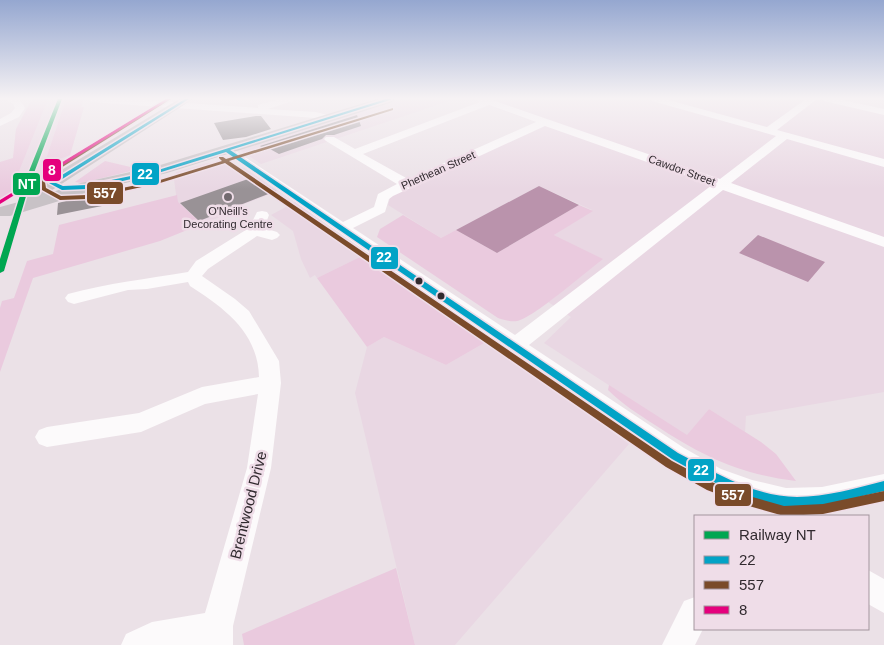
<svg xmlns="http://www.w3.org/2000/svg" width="884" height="645" viewBox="0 0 884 645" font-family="Helvetica,sans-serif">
	<rect width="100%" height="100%" fill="#ebe1e7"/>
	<path fill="#e9d7e3" d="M32 99H84L81 107H84L70 155 67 163 3 200 0 199V173L13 161 16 129Z
		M401 99H455L261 164 240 150Z
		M470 99H836L884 110V392L746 416 745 432 709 409 687 436 544 343 571 317 548 302 602 259 554 235 592 210 539 186 441 238 388 205 391 195 544 125Z
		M222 162 244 168 278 191 229 210 231 213 202 224 177 202 174 179 176 172 207 163Z
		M295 202 366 254 317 278 315 275 310 278 301 259 293 231 271 215Z
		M384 337 446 365 486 342 629 444 455 645H415L355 393 367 347Z"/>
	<path fill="#eacade" d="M32 99H48L9 196 3 200 0 199V162L13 158 16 129Z
		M66 99H84L81 107H84L70 155 44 165Z
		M105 161 139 169 82 183 75 182Z
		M177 195 178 202 202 224 160 241 33 278 0 372V308L2 301 14 298 27 261 53 254 59 225Z
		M579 205 593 211 554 235 603 259C587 271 532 319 517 321 511 322 504 320 498 318L377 237 380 229 403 215 441 238 456 230 497 253Z
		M366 254 486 342 446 365 384 337 367 347 317 278Z
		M609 385 687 435 709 409 761 442 776 454 796 481C739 474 702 456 655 425 638 414 622 404 608 390Z
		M396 568 415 645H244L242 634Z"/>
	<path fill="#ba93ac" d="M539 186 579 205 497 253 456 230Z
		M758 235 825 262 808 282 739 253Z"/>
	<path fill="#999296" d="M357 115 361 126 334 135H326L322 139 279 154 270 149 266 150 260 146Z
		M256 116H261L271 129 246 137 223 140 214 123Z
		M248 179 251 181 257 179 276 191 199 221 180 203Z
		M114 189 117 203 57 215 58 203Z"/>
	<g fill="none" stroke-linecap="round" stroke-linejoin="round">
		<path fill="#fcfafb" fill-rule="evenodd" d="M5 99 20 100 25 108 19 117 0 126V119L11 113 15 108 13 104Z
			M86 99H128L258 108V105L280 99H295L293 101 268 109 316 112 331 116 332 118 327 121 316 118 91 102Z
			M475 99 492 100 720 179 776 136 652 101 650 99H665L767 127 806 99H817L777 130 884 159V167L787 139 731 183 884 237V247L723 190 529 345 684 448 721 469 752 480 786 488 822 487 884 474V498L812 512 813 516H783L778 511 752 504 705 486 666 464 508 350 221 150 223 148H231L343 222 374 207 378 194 397 184 326 141 324 139 326 137H334L355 149 480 102ZM489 105 536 122 408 179 363 154ZM545 126 712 185 515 335 353 228 385 212 389 199 393 196Z
			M822 99H838L884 109V115L824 101Z
			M262 211 267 212 269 215 264 228 277 232 280 235 277 238 272 240 257 236 208 269 202 276 235 299 249 311 279 361 281 383 271 468 233 626V645H121L126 634 152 622 205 613 247 468 258 394 205 404 141 432 47 447 39 444 35 437 39 430 47 427 139 413 202 387 259 377C258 332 224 308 190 286L188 282 147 289 128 290 74 304 68 302 65 298 68 294C108 283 147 279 188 272L196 261 249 228 257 212Z
			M868 570 884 579V613L868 604Z
			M695 597V629H703L695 645H662L684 601Z"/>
		<path fill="#c8c2c6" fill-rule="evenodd" d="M179 99H193L46 194 81 183 157 166 377 99H395L393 102 167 173 92 191 10 216H0V207L26 200 22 196 25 192Z"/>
		<g stroke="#efdde8" stroke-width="3">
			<path id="bus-1" d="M185 99H189L56 183 63 186 87 185 155 171 386 99H391L390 100 230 150 678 453C714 472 755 497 797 497 826 497 856 488 884 481V491C856 497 826 507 797 507 754 507 708 479 672 459L226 152 158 173 87 189 62 190 49 183Z"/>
		</g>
		<g stroke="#efdde8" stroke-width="3">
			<path id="bus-2" d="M167 99H171L48 176 45 182 46 188 61 196 87 195 157 181 222 161 219 158V157H223L226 159 393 108V110L229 161 672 461 714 483 749 496 784 506 823 504 884 491V501L823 514 784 516 749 506 707 490 666 467 225 163 160 183 87 199 60 200 42 190 39 182 44 174Z"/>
		</g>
		<g stroke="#efdde8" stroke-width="3">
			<path id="bus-3" d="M166 99H170L0 204V200Z"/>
		</g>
		<use href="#bus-1" fill="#02a3c6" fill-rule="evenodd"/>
		<use href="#bus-2" fill="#7a4b2a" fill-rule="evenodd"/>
		<use href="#bus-3" fill="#e5007d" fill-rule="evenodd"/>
		<g stroke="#efdde8" stroke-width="3">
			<path id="rail-1" d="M58 99H62L29 186 4 271 0 273V259L23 186Z"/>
		</g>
		<use href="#rail-1" fill="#00a651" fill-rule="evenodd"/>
	</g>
	<linearGradient id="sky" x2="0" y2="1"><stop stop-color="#95a7d0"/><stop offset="0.52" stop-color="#f6f2f4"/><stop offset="1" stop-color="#f6f2f4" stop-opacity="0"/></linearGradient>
	<rect width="884" height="189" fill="url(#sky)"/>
	<circle fill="#726a6f" stroke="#efdde8" stroke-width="2" cx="228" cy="197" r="5"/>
	<g fill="#312a2f" stroke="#efdde8" stroke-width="2">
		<circle cx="419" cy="281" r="4.5"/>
		<circle cx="441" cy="296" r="4.5"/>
	</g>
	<g text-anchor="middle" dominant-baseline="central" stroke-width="5" stroke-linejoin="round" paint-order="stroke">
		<g font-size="11" fill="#312a2f" stroke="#efdde8">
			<text transform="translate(438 170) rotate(-24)">Phethean Street</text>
			<text transform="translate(682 170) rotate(20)">Cawdor Street</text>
		</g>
		<g font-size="11" fill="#312a2f" stroke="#efdde8">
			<text x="228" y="211">O'Neill's<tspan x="228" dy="13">Decorating Centre</tspan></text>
		</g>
		<g font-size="15" fill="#312a2f" stroke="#efdde8">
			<text transform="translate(248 505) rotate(-76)">Brentwood Drive</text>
		</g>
	</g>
	<g stroke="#efdde8" stroke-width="2">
		<rect x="42" y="158" width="20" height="24" rx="5" fill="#e5007d"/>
		<rect x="131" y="162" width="29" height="24" rx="5" fill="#02a3c6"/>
		<rect x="12" y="172" width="29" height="24" rx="5" fill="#00a651"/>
		<rect x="86" y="181" width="38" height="24" rx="5" fill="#7a4b2a"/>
		<rect x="370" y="246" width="29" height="24" rx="5" fill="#02a3c6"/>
		<rect x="687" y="458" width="28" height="24" rx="5" fill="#02a3c6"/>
		<rect x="714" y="483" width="38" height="24" rx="5" fill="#7a4b2a"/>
	</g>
	<g font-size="14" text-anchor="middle" font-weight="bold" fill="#fff">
		<text x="52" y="175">8</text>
		<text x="145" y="179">22</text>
		<text x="27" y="189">NT</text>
		<text x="105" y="198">557</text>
		<text x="384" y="262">22</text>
		<text x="701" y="475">22</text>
		<text x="733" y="500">557</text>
	</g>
	<rect x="694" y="515" width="175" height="115" fill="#efdde8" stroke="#a3959e"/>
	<rect x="704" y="531" width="25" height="8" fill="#00a651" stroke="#a3959e"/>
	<text x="739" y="540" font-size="15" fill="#312a2f">Railway NT</text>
	<rect x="704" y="556" width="25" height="8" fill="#02a3c6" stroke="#a3959e"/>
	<text x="739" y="565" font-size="15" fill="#312a2f">22</text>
	<rect x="704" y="581" width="25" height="8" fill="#7a4b2a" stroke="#a3959e"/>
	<text x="739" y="590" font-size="15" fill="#312a2f">557</text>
	<rect x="704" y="606" width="25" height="8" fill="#e5007d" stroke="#a3959e"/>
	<text x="739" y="615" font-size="15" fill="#312a2f">8</text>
</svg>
